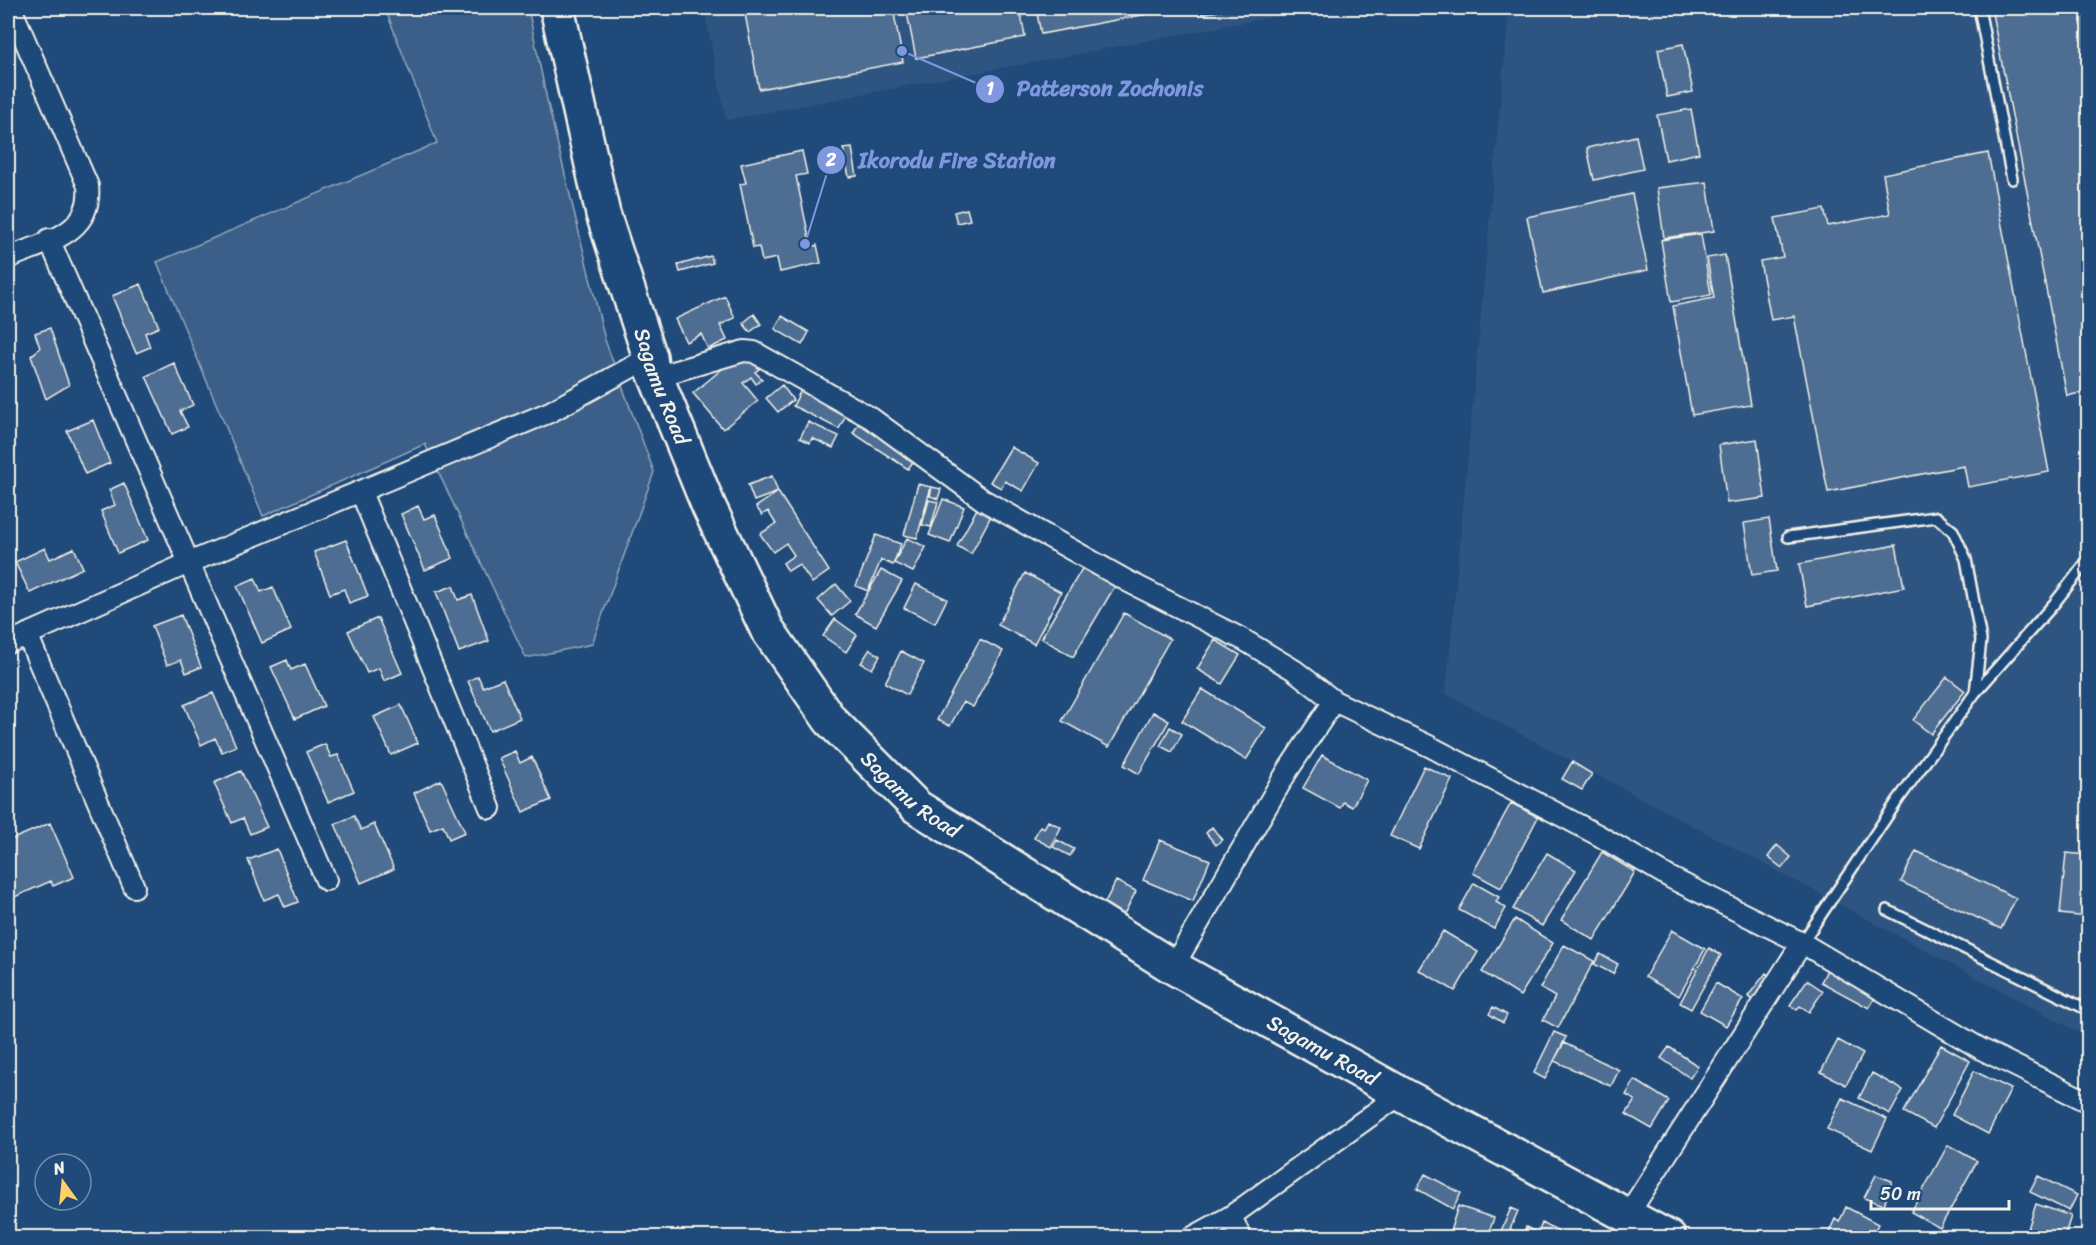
<svg xmlns="http://www.w3.org/2000/svg" width="2096" height="1245" viewBox="0 0 2096 1245" font-family="Sriracha,sans-serif">
	<rect width="100%" height="100%" fill="#1f4a7a"/>
	<filter id="ink" filterUnits="userSpaceOnUse"><feTurbulence type="fractalNoise" baseFrequency=".0167" numOctaves="2"/><feDisplacementMap in="SourceGraphic" scale="12" xChannelSelector="R" yChannelSelector="G"/><feConvolveMatrix kernelMatrix="1 2 1 2 8 2 1 2 1" color-interpolation-filters="sRGB"/></filter>
	<g filter="url(#ink)">
		<path fill="#2d5581" d="M704 8H1320L726 120Z
			M1509 8H2088V1037L1446 694Z"/>
		<path fill="#3a5f88" stroke="#97a8b8" stroke-width="1.5" d="M385 8H528L547 100 605 340 654 472 592 644 526 658 425 444 263 516 157 262 437 143Z"/>
		<path fill="#4d6e92" stroke="#f4f1e8" stroke-width="1.5" d="M744 8H893L903 62 759 89Z
			M906 8H1020L1025 37 916 58Z
			M1036 8H1179L1041 34Z
			M1200 8H1237L1202 14Z
			M1991 8H2088V391L2067 396Z
			M1683 44 1693 92 1667 97 1658 49Z
			M1691 109 1699 153 1666 160 1657 115Z
			M1636 136 1643 169 1594 180 1587 148Z
			M852 148 857 176 849 177 843 149Z
			M802 151 807 174 796 176 811 247 817 245 821 263 780 272 777 258 762 261 759 247 753 248 740 184 746 183 741 164Z
			M1988 153 2049 472 1968 487 1964 466 1828 492 1794 316 1771 320 1760 261 1783 257 1775 218 1824 209 1828 226 1890 214 1883 174Z
			M1707 182 1714 231 1664 238 1657 188Z
			M1632 194 1648 270 1543 293 1527 217Z
			M967 209 970 220 957 223 954 212Z
			M1701 234 1711 295 1671 302 1661 240Z
			M1725 255 1751 405 1692 415 1673 306 1714 298 1707 258Z
			M711 256 713 263 680 272 678 265Z
			M141 284 159 327 145 333 150 347 136 353 112 296Z
			M725 296 735 318 720 325 727 340 708 349 701 334 686 342 675 319Z
			M754 314 761 324 750 332 743 323Z
			M782 316 809 332 802 345 775 329Z
			M50 328 69 385 46 399 31 356 40 348 35 333Z
			M744 351 759 369 755 372 762 379 756 384 751 377 743 383 758 401 723 429 693 393Z
			M174 363 193 405 180 411 188 427 172 434 146 376Z
			M782 385 793 400 778 412 766 398Z
			M802 388 848 410 839 429 793 406Z
			M93 420 110 463 85 474 67 431Z
			M860 421 916 457 908 469 853 433Z
			M808 422 839 436 833 448 812 438 810 443 800 438Z
			M1757 439 1765 498 1727 503 1719 445Z
			M1011 447 1039 463 1023 491 1005 481 1001 488 990 482Z
			M772 476 778 492 754 501 748 485Z
			M124 483 148 540 118 553 101 511 115 505 109 490Z
			M918 484 931 487 917 538 904 535Z
			M932 487 941 489 938 499 930 496Z
			M778 492 829 571 812 583 799 564 788 571 783 563 794 555 786 543 773 552 760 534 776 524 768 511 762 515 756 507Z
			M943 499 964 507 950 543 929 535Z
			M929 500 938 502 931 527 922 525Z
			M418 506 424 519 435 515 453 558 425 570 401 514Z
			M978 507 992 514 971 554 957 546Z
			M1769 519 1777 571 1752 575 1744 523Z
			M876 535 901 544 893 565 881 560 868 591 856 586Z
			M907 538 926 547 913 572 894 563Z
			M346 540 368 596 349 603 344 589 330 594 314 552Z
			M1896 545 1904 587 1807 606 1799 564Z
			M45 548 50 559 74 548 83 568 30 593 15 562Z
			M1083 567 1115 586 1073 657 1041 638Z
			M881 570 902 581 876 626 855 614Z
			M1025 573 1061 592 1034 644 998 625Z
			M255 578 261 592 273 587 291 630 262 643 237 586Z
			M836 584 850 601 832 616 818 600Z
			M916 584 947 599 935 623 904 608Z
			M453 586 458 600 472 595 489 641 459 652 436 592Z
			M1124 613 1170 639 1109 747 1062 721Z
			M181 615 201 667 186 673 181 660 167 665 152 626Z
			M378 618 402 673 384 681 379 668 367 673 348 631Z
			M835 619 857 635 846 652 823 636Z
			M980 639 1003 651 973 707 963 702 950 726 937 720Z
			M1215 640 1240 655 1222 684 1197 669Z
			M870 649 880 656 872 669 861 663Z
			M901 651 924 663 907 695 885 683Z
			M287 660 291 670 305 664 324 706 295 719 271 667Z
			M478 676 483 687 503 679 520 718 490 731 468 681Z
			M1947 677 1965 691 1931 734 1913 720Z
			M1202 689 1266 728 1246 760 1182 721Z
			M213 693 236 746 222 752 215 738 201 745 184 705Z
			M401 705 418 743 391 755 374 717Z
			M1153 712 1169 721 1139 774 1124 765Z
			M1170 727 1182 734 1172 752 1160 746Z
			M325 744 331 757 338 755 354 791 328 802 306 752Z
			M515 751 520 763 532 757 551 800 523 812 499 758Z
			M1322 755 1367 780 1352 807 1343 802 1340 808 1303 788Z
			M1572 762 1592 774 1582 790 1562 779Z
			M1424 766 1452 779 1419 849 1390 836Z
			M241 771 267 827 250 834 243 818 232 823 214 783Z
			M441 780 465 832 449 839 443 825 430 830 414 793Z
			M1511 803 1538 817 1501 888 1473 873Z
			M354 816 361 830 374 824 394 869 361 883 335 824Z
			M1048 821 1061 827 1051 847 1034 838 1040 826 1044 828Z
			M50 823 74 877 53 886 51 881 10 899 8 893V841Z
			M1212 827 1222 840 1216 845 1206 833Z
			M1057 840 1074 849 1070 856 1053 847Z
			M1160 840 1210 860 1193 901 1143 880Z
			M1777 845 1791 857 1782 868 1768 857Z
			M277 849 298 902 285 907 279 894 264 900 248 860Z
			M1916 851 2016 898 2001 929 1901 882Z
			M1602 852 1635 872 1594 940 1561 920Z
			M1547 853 1576 870 1542 926 1513 909Z
			M2066 853 2088 855V917L2060 914Z
			M1116 881 1136 891 1122 918 1102 908Z
			M1474 883 1499 897 1496 902 1506 908 1494 929 1459 910Z
			M1515 919 1553 943 1520 996 1482 972Z
			M1672 930 1705 949 1679 996 1645 977Z
			M1443 931 1478 952 1455 991 1419 970Z
			M1564 945 1594 961 1558 1028 1543 1020 1555 997 1540 988Z
			M1709 948 1721 955 1691 1009 1680 1003Z
			M1600 954 1618 964 1613 974 1594 964Z
			M1827 970 1876 996 1869 1008 1821 982Z
			M1766 973 1775 980 1757 1003 1748 996Z
			M1807 980 1823 991 1809 1012 1800 1006 1797 1010 1790 1005Z
			M1716 983 1743 999 1726 1026 1700 1011Z
			M1493 1007 1507 1015 1503 1023 1489 1014Z
			M1554 1032 1566 1037 1545 1079 1534 1073Z
			M1838 1040 1863 1054 1846 1085 1821 1072Z
			M1564 1043 1619 1070 1611 1086 1554 1061Z
			M1941 1045 1970 1061 1934 1128 1904 1112Z
			M1669 1047 1698 1066 1690 1078 1661 1058Z
			M1974 1071 2011 1089 1988 1134 1952 1115Z
			M1872 1073 1903 1090 1890 1114 1859 1098Z
			M1635 1080 1669 1101 1652 1129 1626 1114 1635 1100 1626 1095Z
			M1842 1098 1887 1119 1872 1150 1827 1129Z
			M1948 1145 1977 1161 1940 1228 1911 1212Z
			M1425 1174 1461 1193 1453 1209 1417 1189Z
			M1876 1175 1892 1181 1884 1205 1864 1198Z
			M2038 1176 2077 1195 2069 1211 2030 1192Z
			M2036 1204 2071 1216 2064 1238H2025Z
			M1458 1206 1494 1218 1487 1238H1448Z
			M1846 1207 1878 1224 1871 1238H1840L1829 1232 1835 1219 1839 1222Z
			M1511 1208 1518 1211 1508 1234 1501 1231Z
			M1542 1223 1557 1230 1554 1238H1521L1526 1227 1538 1233Z
			M45 1232 47 1238H36L35 1236Z"/>
		<g fill="none" stroke-linecap="round" stroke-linejoin="round">
			<g stroke="#f4f1e8" stroke-width="14">
				<path id="service" d="M1979 8 2012 179
					M1788 537 1936 517 1953 531 1966 559 1981 640 1975 693 1898 800 1802 943
					M1975 693 2053 605 2088 560
					M1887 910 2088 1010"/>
			</g>
			<g stroke="#f4f1e8" stroke-width="24">
				<path id="minor" d="M49 239 326 880
					M8 258C44 242 93 235 88 186L11 8
					M655 377 744 351 754 352 871 418 983 500 1129 582 1244 640 1294 670 1334 701 1429 746 1598 835 1671 878 1802 943 1981 1049 2088 1102
					M361 492 490 808
					M27 634 134 887
					M8 643 191 562 550 412 650 357
					M1173 967 1288 770 1334 701
					M1231 1216 1241 1238
					M1627 1216 1802 943
					M1191 1238 1231 1216 1401 1094"/>
			</g>
			<g stroke="#f4f1e8" stroke-width="38">
				<g id="trunk">
					<path id="s1" d="M557 8 603 214 650 357 651 365 709 507 767 629 830 720 917 807 1173 967 1401 1094 1669 1238"/>
				</g>
			</g>
			<use href="#service" stroke="#1f4a7a" stroke-width="9"/>
			<use href="#minor" stroke="#1f4a7a" stroke-width="20"/>
			<use href="#trunk" stroke="#1f4a7a" stroke-width="33"/>
		</g>
	</g>
	<g text-anchor="middle" dominant-baseline="central" stroke-width="6" stroke-linejoin="round" paint-order="stroke">
		<g font-size="21" fill="#f4f1e8" stroke="#1f4a7a">
			<text stroke="none"><textPath href="#s1" startOffset="393">Sagamu Road</textPath></text>
			<text stroke="none"><textPath href="#s1" startOffset="879">Sagamu Road</textPath></text>
			<text stroke="none"><textPath href="#s1" startOffset="1365">Sagamu Road</textPath></text>
		</g>
	</g>
	<path fill="none" stroke="#7e97df" stroke-width="2" d="M902 51L990 89M805 244L831 160"/>
	<g fill="#7e97df" stroke="#1f4a7a" stroke-width="2">
		<circle cx="902" cy="51" r="6"/>
		<circle cx="805" cy="244" r="6"/>
		<circle cx="990" cy="89" r="15"/>
		<circle cx="831" cy="160" r="15"/>
	</g>
	<g font-size="18" text-anchor="middle" font-weight="bold" fill="#fff">
		<text x="990" y="95">1</text>
		<text x="831" y="166">2</text>
	</g>
	<g font-size="22" text-anchor="middle" font-weight="bold" fill="#7e97df" stroke="#1f4a7a" stroke-width="6" stroke-linejoin="round" paint-order="stroke">
		<text x="1110" y="96">Patterson Zochonis</text>
		<text x="957" y="168">Ikorodu Fire Station</text>
	</g>
	<rect width="2096" height="1245" fill="none" stroke="#1f4a7a" stroke-width="30"/>
	<rect x="15" y="15" width="2066" height="1215" fill="none" stroke="#f4f1e8" stroke-width="2" filter="url(#ink)"/>
	<g transform="translate(63 1182) rotate(345)"><circle r="28" fill="#1f4a7a" stroke="#748da6" stroke-width="1.5"/>
	<path d="M0-4.5L10 22L0 15L-10 22Z" fill="#ffd166"/>
	<text y="-9" font-size="16" font-weight="bold" text-anchor="middle" fill="#f4f1e8">N</text>
	</g>
	<path d="M1871 1200v9h138v-9" fill="none" stroke="#f4f1e8" stroke-width="3"/>
	<text x="1880" y="1200" font-size="18" fill="#f4f1e8" stroke="#1f4a7a" stroke-width="4.5" paint-order="stroke">50 m</text>
</svg>
